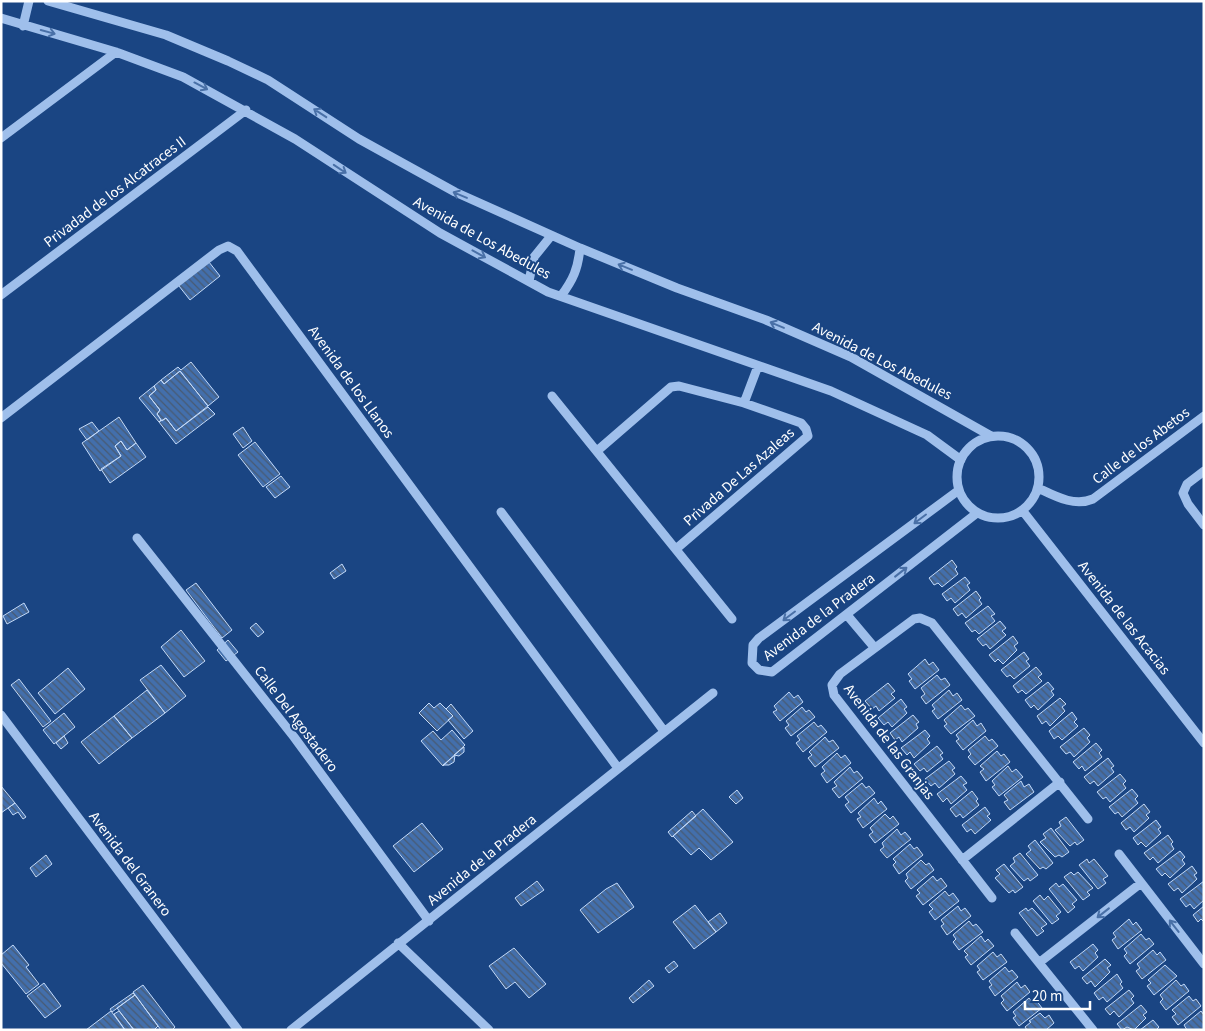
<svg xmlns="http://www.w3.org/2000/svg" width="1205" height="1031" viewBox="0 0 1205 1031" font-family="'Source Sans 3',sans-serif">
	<defs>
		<pattern id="building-back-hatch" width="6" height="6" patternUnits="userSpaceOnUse" patternTransform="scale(1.25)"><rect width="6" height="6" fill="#436fac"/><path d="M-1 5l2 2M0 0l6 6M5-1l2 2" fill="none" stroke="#485a72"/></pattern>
	</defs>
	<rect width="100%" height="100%" fill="#1a4583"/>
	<path fill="url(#building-back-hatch)" stroke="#c4daf8" d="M205 257 220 276 190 300 175 281Z
		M191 362 219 397 208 406 180 371 164 384 161 380 178 367 181 370Z
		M180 371 208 406 176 431 166 418 162 421 157 414 160 410 149 396 156 390 154 386 161 380 164 384Z
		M154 386 156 390 149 396 160 410 157 414 161 420 159 422 139 398Z
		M208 407 215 414 176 444 159 422 166 418 176 431Z
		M119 417 136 443 127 450 121 441 115 446 121 456 100 471 82 443Z
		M92 422 99 431 87 440 79 429Z
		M243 427 252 441 243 448 233 434Z
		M121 441 127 450 136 443 146 457 110 483 101 469 121 456 115 446Z
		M255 442 280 474 263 487 238 455Z
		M281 476 290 487 275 498 266 487Z
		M952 560 957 567 955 569 958 574 942 587 938 583 934 585 929 578Z
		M342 564 346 571 334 579 330 573Z
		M965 577 970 583 967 585 970 590 955 603 951 598 947 601 942 594Z
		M196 583 232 630 222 638 186 590Z
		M976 591 981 598 979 600 982 604 966 618 962 613 958 616 953 609Z
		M24 603 29 612 7 624 3 616Z
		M988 606 995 614 991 616 995 621 979 634 975 630 972 632 965 623Z
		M1000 621 1006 628 1002 631 1006 635 990 649 986 644 983 646 977 639Z
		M256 623 264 632 258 637 250 628Z
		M181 630 205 661 184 677 161 647Z
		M1013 636 1018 643 1014 646 1017 650 1003 664 998 659 995 662 989 655Z
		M228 640 238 652 226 661 217 650Z
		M1024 652 1029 659 1026 661 1030 666 1014 679 1010 675 1007 677 1001 670Z
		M925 659 929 665 933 662 939 670 915 689 909 681 912 679 908 674Z
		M161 665 186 696 165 713 140 680Z
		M1036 667 1042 674 1038 677 1042 681 1026 694 1022 690 1018 693 1013 686Z
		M68 668 85 689 55 714 38 693Z
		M937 675 941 680 945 678 950 685 926 704 921 697 925 694 921 688Z
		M19 679 51 721 43 727 11 685Z
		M1048 682 1054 689 1051 691 1054 695 1038 710 1034 705 1031 708 1025 700Z
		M888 683 895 691 891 694 895 698 879 711 876 706 872 709 865 701Z
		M147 690 165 713 132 738 114 716Z
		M949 690 953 696 957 693 962 700 938 719 932 711 935 709 932 705Z
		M789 692 794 698 798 695 803 702 780 721 773 712 777 710 774 706Z
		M1060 698 1066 704 1062 707 1065 711 1050 726 1046 721 1042 724 1037 716Z
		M901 699 907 707 904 709 907 713 892 727 888 722 884 725 878 718Z
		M429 703 434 708 440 703 453 716 437 731 419 713Z
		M451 704 473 731 464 739 448 720 453 716 446 709Z
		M961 705 965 710 968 708 975 716 951 734 944 726 947 724 944 720Z
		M802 707 806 712 809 710 815 717 791 736 785 728 789 725 786 721Z
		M1072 712 1077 719 1074 722 1078 726 1062 740 1058 736 1054 739 1049 731Z
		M64 713 75 727 54 744 43 730Z
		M913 715 919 722 916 724 918 728 902 742 899 737 895 740 890 733Z
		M114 716 132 738 99 764 81 742Z
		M973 720 977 726 981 723 986 731 963 750 956 741 959 739 956 735Z
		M814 722 818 727 821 725 827 732 803 752 796 743 800 740 797 736Z
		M1084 728 1090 735 1087 738 1090 742 1074 757 1070 752 1066 754 1060 747Z
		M452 730 465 745 443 766 421 741 433 731 441 740Z
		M925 730 930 736 927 739 930 743 914 758 910 752 907 755 901 748Z
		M64 736 68 743 61 749 56 743Z
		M985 736 989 741 992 739 998 746 975 765 968 757 971 754 968 750Z
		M825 737 829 742 833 740 839 748 815 767 808 758 812 755 809 752Z
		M1096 743 1102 750 1099 753 1102 757 1085 771 1082 766 1079 769 1073 762Z
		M937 746 943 753 940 755 943 759 927 772 924 768 920 771 914 764Z
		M464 747V752L459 756 454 755Z
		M997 751 1001 756 1004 754 1010 762 986 781 980 772 984 769 980 766Z
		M837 753 841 758 845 755 851 763 827 783 821 774 825 771 822 767Z
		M455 755 454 762 449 765H443Z
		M1108 758 1114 766 1111 768 1114 772 1098 786 1094 781 1090 784 1084 777Z
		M949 761 955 768 952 770 955 774 939 788 935 783 931 786 925 779Z
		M1008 766 1012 772 1016 769 1023 777 999 796 992 787 995 785 992 781Z
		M850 767 854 773 857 771 863 778 839 798 832 789 837 786 834 782Z
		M1120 774 1126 781 1123 784 1126 788 1110 802 1106 797 1103 799 1097 792Z
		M961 776 967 783 963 785 967 790 951 804 947 798 943 802 937 794Z
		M1021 781 1024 787 1029 784 1034 792 1010 810 1004 802 1008 800 1004 795Z
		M862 783 866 788 869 786 875 793 851 813 845 805 849 802 845 797Z
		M1 786 15 803 1 813Z
		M1132 789 1138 796 1135 799 1138 803 1122 817 1118 812 1115 814 1109 807Z
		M737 790 743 798 736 804 729 797Z
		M972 791 978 799 976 801 979 805 963 818 960 814 956 817 950 809Z
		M874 798 878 804 881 801 887 809 863 828 857 819 861 817 858 813Z
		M15 803 26 817 23 819 18 812 13 815 8 808Z
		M1144 804 1150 812 1146 815 1149 818 1134 832 1130 827 1126 830 1121 823Z
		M985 807 990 814 987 816 991 820 975 834 971 829 967 832 962 825Z
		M703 809 733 842 711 860 699 848 691 855 673 836Z
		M692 811 696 816 672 837 668 832Z
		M885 814 890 819 893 816 899 824 875 843 869 835 873 832 870 828Z
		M1066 817 1084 840 1077 845 1075 842 1070 846 1055 830 1061 826 1059 822Z
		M1156 820 1161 827 1158 829 1161 833 1146 847 1141 842 1138 845 1133 838Z
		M422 823 443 849 414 872 393 846Z
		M1051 828 1069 852 1062 857 1059 855 1055 857 1040 842 1046 838 1043 834Z
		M897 829 901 835 905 832 911 839 887 858 880 850 884 847 882 843Z
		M1168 835 1173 842 1171 844 1174 849 1158 863 1153 857 1150 860 1144 853Z
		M1035 840 1053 863 1046 869 1043 867 1040 869 1026 854 1031 850 1028 846Z
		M910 844 914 849 917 847 923 855 899 874 893 865 896 862 893 859Z
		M1180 851 1185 857 1182 860 1185 864 1170 878 1165 873 1162 876 1156 869Z
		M1020 853 1038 875 1030 881 1028 878 1024 881 1010 866 1015 862 1013 858Z
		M46 855 52 864 36 877 30 868Z
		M1087 859 1089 863 1094 859 1108 876 1103 879 1106 883 1098 889 1079 865Z
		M921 860 926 865 929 863 934 870 911 889 905 881 908 878 906 874Z
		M1004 864 1023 887 1015 893 1013 890 1009 893 995 878 1000 874 996 870Z
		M1192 866 1197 873 1194 875 1197 879 1182 893 1178 888 1174 891 1168 884Z
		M1071 872 1074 875 1078 872 1093 888 1087 892 1090 895 1083 900 1064 877Z
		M933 876 937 881 941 878 947 886 923 905 916 896 920 893 917 890Z
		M537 881 544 890 521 906 515 898Z
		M1204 881V900L1194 909 1190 904 1186 907 1180 899Z
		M617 883 634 907 598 933 580 910 606 889Z
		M1056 883 1059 887 1063 884 1077 900 1072 904 1075 907 1068 913 1049 889Z
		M945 891 949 896 953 893 959 901 935 920 929 912 933 909 929 905Z
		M1040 895 1044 900 1048 896 1061 912 1056 916 1059 919 1052 924 1033 901Z
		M695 905 716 932 694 949 673 922Z
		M958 906 961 911 965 908 971 916 947 935 941 926 944 924 941 920Z
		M1204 906V922L1201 919 1198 922 1193 915Z
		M1026 908 1028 911 1032 908 1047 924 1041 928 1044 931 1037 936 1019 913Z
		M720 913 727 923 716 932 708 922Z
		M1129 919 1133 925 1136 922 1142 930 1118 949 1112 940 1116 937 1113 933Z
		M969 921 973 926 976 924 983 932 959 950 953 942 956 939 953 935Z
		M1141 934 1146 940 1149 938 1154 944 1130 964 1124 956 1127 953 1124 949Z
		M981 936 985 942 988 939 994 946 971 965 965 957 968 955 964 951Z
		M1093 944 1098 950 1095 953 1098 957 1083 971 1079 966 1075 969 1070 962Z
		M13 945 29 965 26 967 39 984 26 994 1 963V955Z
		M514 948 546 984 529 998 515 982 506 989 489 966Z
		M1153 950 1157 955 1160 952 1166 960 1142 979 1136 971 1140 968 1137 964Z
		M993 952 997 957 1001 954 1007 962 983 980 977 972 980 970 977 966Z
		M1105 959 1111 965 1107 968 1110 972 1095 987 1091 981 1087 984 1082 978Z
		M674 961 678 966 669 973 665 968Z
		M1165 965 1177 976 1154 995 1147 986 1151 983 1148 980Z
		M1005 967 1009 972 1012 970 1018 977 995 996 989 987 992 985 989 981Z
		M1117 974 1122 982 1120 984 1123 988 1107 1002 1103 997 1099 1000 1094 993Z
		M649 980 654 986 633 1003 629 998Z
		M1176 980 1181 986 1184 984 1189 991 1166 1010 1160 1002 1163 999 1160 995Z
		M1017 982 1021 988 1025 985 1030 992 1007 1011 1001 1003 1004 1000 1001 996Z
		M44 983 61 1006 45 1018 27 996Z
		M143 985 175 1027 172 1030H161L133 992Z
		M1129 990 1134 996 1131 999 1134 1003 1119 1017 1114 1011 1110 1015 1105 1009Z
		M133 993 135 995 112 1012 110 1009Z
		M135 995 158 1026 154 1030H134L117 1008Z
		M1189 996 1193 1001 1196 999 1201 1006 1178 1025 1172 1017 1176 1014 1172 1010Z
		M1029 998 1033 1003 1036 1000 1042 1008 1019 1026 1013 1018 1016 1016 1013 1012Z
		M1141 1005 1147 1012 1143 1015 1146 1018 1134 1030 1127 1027 1122 1030 1117 1024Z
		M111 1011 125 1030H86Z
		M119 1011 134 1030H125L114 1014Z
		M1201 1011 1204 1015V1030H1187L1184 1025Z
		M1040 1013 1045 1018 1049 1015 1054 1023 1046 1030H1027L1025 1027 1031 1022 1029 1021Z
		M1153 1020 1159 1027 1156 1030H1140Z"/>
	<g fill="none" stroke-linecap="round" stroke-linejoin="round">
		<path stroke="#9fbfeb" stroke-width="9" d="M48 1 166 35 228 61 268 80 359 139 455 192 580 248 677 288 766 320 851 357 991 436
			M1 18 116 52 183 77 295 139 440 233 548 292 831 391 927 435 961 460
			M23 26 29 1
			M1 138 116 52
			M529 281 534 257 551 236
			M1 295 246 110
			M561 296C573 280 578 269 580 248
			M552 396 732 619
			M744 403 758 366
			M1 418 219 250 228 246 237 251 618 768
			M957 477a41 41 0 1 1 82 0a41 41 0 1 1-82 0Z
			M597 451 671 387 679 386 744 403 801 423 806 429 808 436 676 549
			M1204 471 1187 484 1183 493 1188 504 1204 525
			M1038 488C1055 496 1074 507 1093 499L1204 416
			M959 490 759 638 753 645 752 663 759 670 772 672 977 513
			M1022 510 1204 743
			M501 512 664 731
			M137 538 294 737 429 921
			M847 615 874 647
			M1 715 238 1030
			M1119 854 1204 964
			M962 860 1060 782
			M992 898 834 695 832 685 840 674 914 619 920 618 932 623 1088 819
			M1015 933 1093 1030
			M398 943 489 1030
			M1040 962 1141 883
			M291 1030 713 693"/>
	</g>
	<defs><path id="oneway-shaft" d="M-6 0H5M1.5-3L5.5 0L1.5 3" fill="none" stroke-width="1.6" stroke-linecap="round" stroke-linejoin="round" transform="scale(1.25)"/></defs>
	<g stroke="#4970a7">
		<use href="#oneway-shaft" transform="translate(48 32) rotate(15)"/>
		<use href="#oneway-shaft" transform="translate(201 86) rotate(28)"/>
		<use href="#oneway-shaft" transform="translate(320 113) rotate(-147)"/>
		<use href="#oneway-shaft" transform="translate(340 169) rotate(34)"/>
		<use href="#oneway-shaft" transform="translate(460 195) rotate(-157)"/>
		<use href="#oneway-shaft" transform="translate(479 254) rotate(29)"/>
		<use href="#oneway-shaft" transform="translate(625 267) rotate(-158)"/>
		<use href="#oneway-shaft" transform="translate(777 325) rotate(-157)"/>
		<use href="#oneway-shaft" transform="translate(920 519) rotate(143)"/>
		<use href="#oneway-shaft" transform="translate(901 572) rotate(-38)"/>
		<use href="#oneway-shaft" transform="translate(789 616) rotate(143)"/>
		<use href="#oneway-shaft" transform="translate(1103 913) rotate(142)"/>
		<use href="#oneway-shaft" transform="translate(1174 926) rotate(-128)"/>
	</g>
	<g text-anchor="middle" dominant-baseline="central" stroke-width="4" stroke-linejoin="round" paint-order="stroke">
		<g font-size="15" fill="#fff" stroke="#1a4583">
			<text transform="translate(115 192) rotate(-37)">Privadad de los Alcatraces II</text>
			<text transform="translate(482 238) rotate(29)">Avenida de Los Abedules</text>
			<text transform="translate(882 361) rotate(27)">Avenida de Los Abedules</text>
			<text transform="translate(351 382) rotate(54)">Avenida de los Llanos</text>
			<text transform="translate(1141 446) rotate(-37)">Calle de los Abetos</text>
			<text transform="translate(739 477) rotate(-41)">Privada De Las Azaleas</text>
			<text transform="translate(819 617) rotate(-37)">Avenida de la Pradera</text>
			<text transform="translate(1124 618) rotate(52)">Avenida de las Acacias</text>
			<text transform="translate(296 719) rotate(53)">Calle Del Agostadero</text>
			<text transform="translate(889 742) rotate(53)">Avenida de las Granjas</text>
			<text transform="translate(482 860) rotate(-39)">Avenida de la Pradera</text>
			<text transform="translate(130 864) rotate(53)">Avenida del Granero</text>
		</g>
	</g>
	<rect width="1205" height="1031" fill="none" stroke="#ffffff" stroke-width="5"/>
	<path d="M1025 1001v8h65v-8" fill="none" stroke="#ffffff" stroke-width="2.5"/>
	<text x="1032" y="1001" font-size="15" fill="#ffffff" stroke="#1a4583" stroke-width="4" paint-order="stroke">20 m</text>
</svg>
